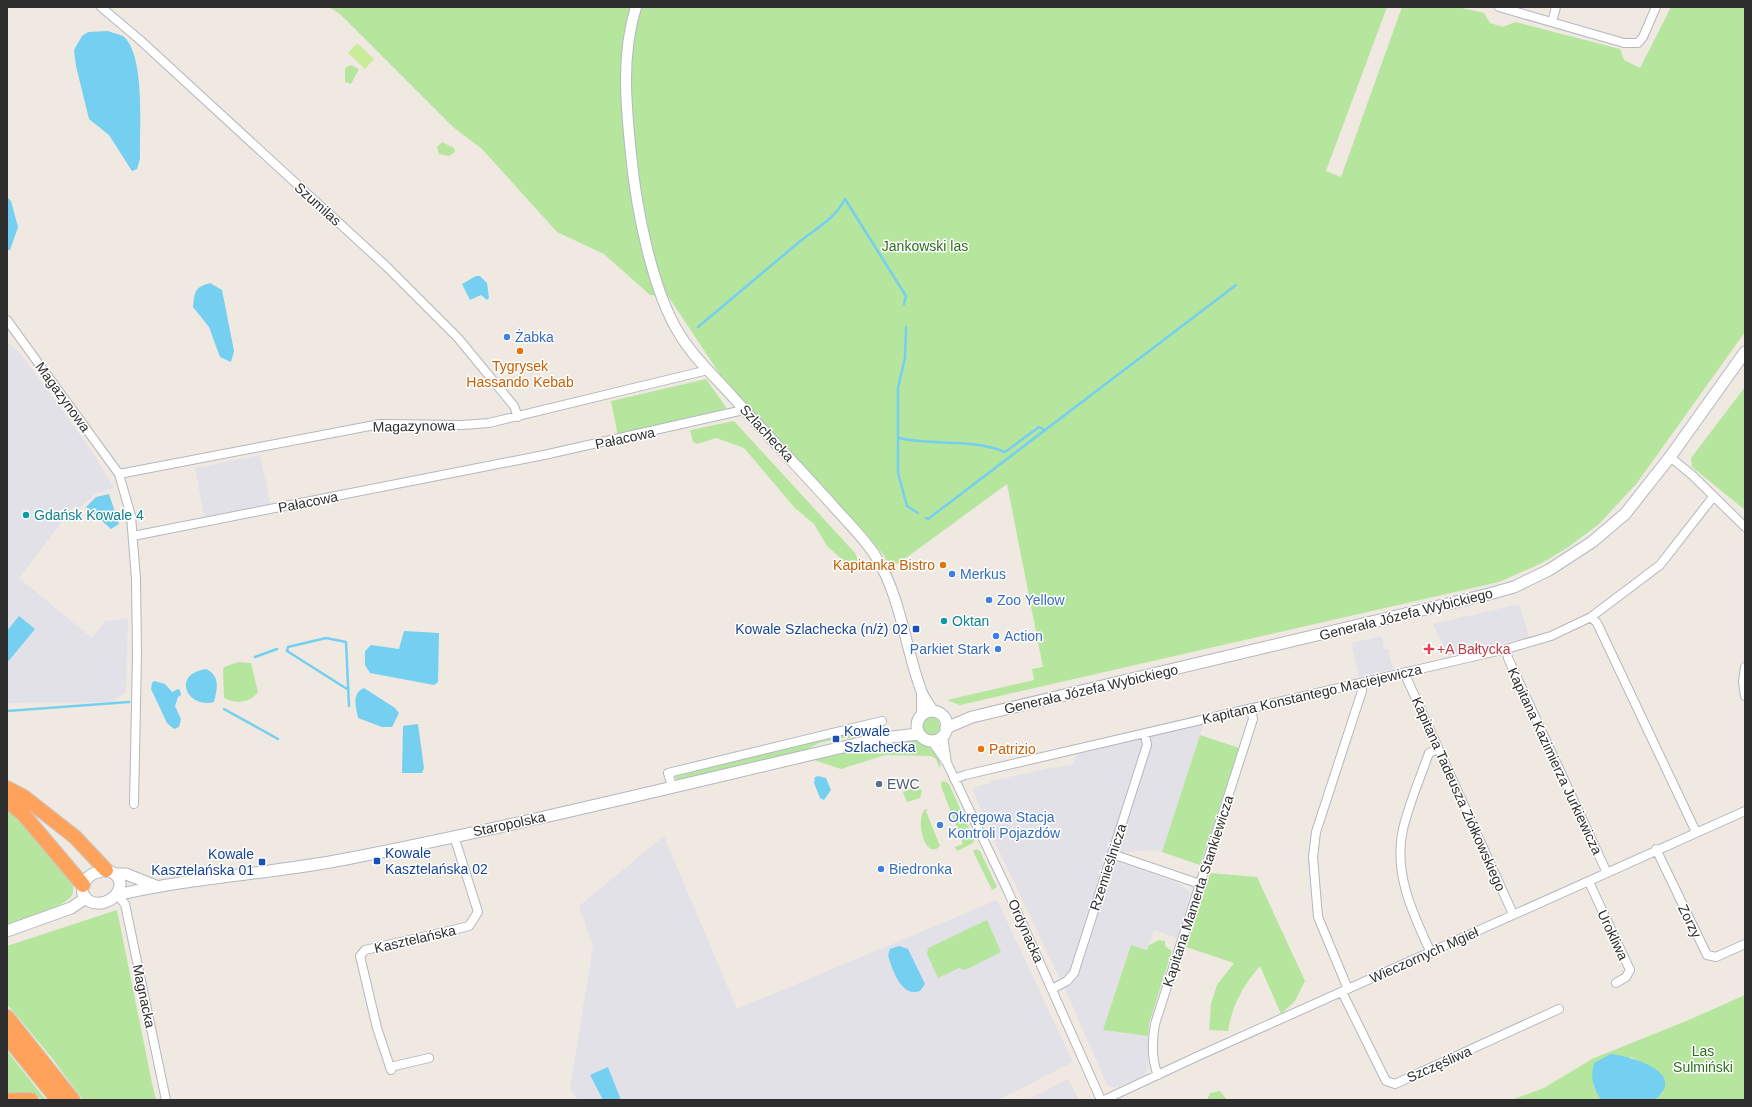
<svg xmlns="http://www.w3.org/2000/svg" width="1752" height="1107" viewBox="0 0 1752 1107" font-family="Helvetica,sans-serif">
	<rect width="100%" height="100%" fill="#efe9e1"/>
	<path fill="#e3e1e8" d="M7 342 20 353 89 447 114 488 95 494 79 508 75 505 19 578 92 638 105 621 128 618 126 692 112 702 7 703Z
		M260 455 271 507 211 518 204 516 195 468Z
		M1519 604 1529 637 1448 656 1433 624Z
		M1382 636 1384 649H1388L1393 669 1359 677 1351 643Z
		M1203 725 1162 852 1156 850 1125 852 1121 863 1178 883 1191 893 1177 938 1154 930 1147 950 1131 945 1103 1030 1148 1036V1067L1144 1076 1115 1088 1107 1085 1070 1000 993 838 972 788 991 783V781L1054 767 1055 768 1073 764 1077 754Z
		M664 836 737 1009 997 900 1073 1062 998 1100H578L570 1088 593 946 579 906Z
		M1068 1079 1079 1100H1027Z"/>
	<path fill="#b6e59e" d="M329 7H1387L1326 171 1341 177 1402 7H1458L1484 13 1490 23 1503 27 1515 22 1620 49 1624 60 1640 68 1671 7H1745V332L1637 483 1599 524 1567 548 1542 563 1499 582 960 705 947 700 1034 680 1032 669 1043 667 1007 484 899 563 895 564 891 574 884 555 727 385 668 296 650 295 604 254 557 232 482 149 453 127 341 15Z
		M351 65 359 69 351 84 345 82V68Z
		M442 142 454 148 455 152 449 156 439 154 437 147Z
		M706 379 730 413 618 436 611 401Z
		M1745 387V510L1692 467 1691 458Z
		M734 421 855 553 861 567 846 563 827 546 814 524 795 508 744 448 716 438 697 444 693 442 690 430Z
		M238 662 251 663 258 692C250 703 235 704 224 698L223 671 224 667Z
		M922 726a9 9 0 1 1 18 0a9 9 0 1 1-18 0Z
		M868 729 877 734 863 738H842L819 743 804 751 679 780 675 778V774L677 773Z
		M1200 735 1239 748 1200 865 1162 852Z
		M913 738C925 743 943 755 940 769L936 759 931 756 885 755 841 769 811 759 901 739Z
		M944 781 949 784 974 840 973 843 957 851 955 847 963 844 941 786V782Z
		M916 787 922 790 920 798 907 802 903 792Z
		M7 806 72 880C73 885 74 890 72 895 65 908 21 920 7 925Z
		M927 809 928 810 926 811 940 846C927 861 915 825 924 810Z
		M976 849 980 851 997 887 992 890 973 851Z
		M1210 873 1257 877 1305 981 1295 1001 1281 1014 1260 966C1243 985 1232 1006 1228 1031L1209 1030 1211 1004 1217 985 1234 963 1186 947Z
		M117 910 152 1083 156 1100H83L52 1058 7 1004V946Z
		M987 920 1001 952 965 970 959 968 938 978 927 954 928 948Z
		M1159 940 1165 941V946L1172 951 1149 1024 1148 1036 1103 1030 1131 945 1147 950 1149 945Z
		M1745 995V1100H1653L1663 1093 1640 1062 1631 1057 1593 1085 1601 1100H1511L1544 1088 1592 1059 1691 1019Z
		M7 1051 46 1100 36 1097H7Z
		M1220 1091 1227 1100H1207L1210 1093Z"/>
	<path fill="#c9ec9a" d="M357 43 374 59 365 69 348 53Z"/>
	<path fill="#75cff0" d="M108 31C112 33 119 34 123 36 146 55 139 130 140 159L137 169 132 171 109 135 89 119 76 66 74 50 82 36 88 32Z
		M7 197 11 201 18 227 10 250H7Z
		M476 276H480L487 283 489 298 487 300 481 295 470 300 462 284Z
		M210 283 222 290 234 351 231 362 220 357 209 327 193 307C195 291 194 288 210 283Z
		M109 494 119 524 111 529 86 507 96 497Z
		M19 616 35 629 7 663V631Z
		M404 631 439 633 438 682 434 685 370 673 365 665V651L371 645 399 649Z
		M206 669C221 676 217 689 214 702 187 709 171 674 206 669Z
		M154 681 165 684 172 692 178 689 180 690 181 695 178 697 175 706 181 719 179 727 174 729 167 723 151 689 152 683Z
		M364 688 395 708 399 713 392 727H382L358 718C356 706 351 694 364 688Z
		M418 724 424 768 422 773H402L403 726Z
		M818 776 826 778 831 790 824 800 820 798 814 783 815 777Z
		M899 946 908 949 925 984 920 991C901 998 892 969 888 955L890 949Z
		M1611 1054C1625 1056 1669 1066 1665 1086 1664 1092 1659 1097 1654 1100 1646 1103 1611 1100 1601 1100 1593 1087 1590 1078 1594 1063Z
		M608 1067 621 1100H603L590 1075Z"/>
	<g fill="none" stroke-linecap="round" stroke-linejoin="round">
		<path stroke="#75cff0" stroke-width="2.5" d="M698 327C731 299 765 271 798 243 815 229 835 219 845 199L906 296 904 304
			M906 327 905 358 898 388V473L907 506 918 513
			M899 438C933 446 972 438 1005 452L1039 427 1045 430
			M926 518 928 519 1236 285
			M255 657 277 649
			M347 689 287 651 288 647 326 638 346 642 349 706
			M224 709 278 739
			M7 711 129 702"/>
		<g stroke="#b4b7c1" stroke-width="10">
			<path id="minor" d="M101 7 140 40 387 267 458 338 514 406 518 417
				M1499 7 1624 43H1638L1643 37 1656 7
				M1552 22 1556 7
				M7 320 119 474 131 516 136 579 137 655 134 804
				M1670 457 1692 475 1745 527
				M119 474 380 424 462 425 489 423 708 370
				M133 536 544 455 739 411 743 408
				M1591 617 1597 623 1696 832
				M1506 649 1508 658 1607 873
				M1745 667 1743 682 1745 696
				M1406 672 1407 679 1513 914
				M867 725 881 733 882 738
				M943 736 947 763
				M931 740 947 763 1007 889 1101 1100
				M954 779 965 775 1506 649 1551 636 1591 617 1660 565 1713 497
				M672 786 668 773 882 721
				M1656 849 1707 955 1716 957 1745 944
				M1112 854 1200 884
				M1589 882 1630 970 1626 977 1616 983
				M117 895 125 904 166 1100
				M1431 953C1413 914 1393 873 1403 829 1409 804 1420 778 1429 753L1438 749
				M1052 989 1067 981 1074 973 1147 745 1145 734
				M1348 989 1318 917 1313 857 1316 832 1362 691 1361 683
				M1342 992 1386 1081 1395 1084 1559 1009
				M390 1067 429 1058
				M391 1070 377 1028 360 956 365 950 457 929 469 926 478 912 454 836
				M1158 1075C1151 1059 1152 1041 1155 1024L1253 719 1251 708
				M1104 1100 1196 1057 1745 811"/>
		</g>
		<g stroke="#b4b7c1" stroke-width="12">
			<path id="tertiary" d="M636 7C621 55 626 105 631 154 636 207 652 291 680 335 694 358 714 376 732 396 766 434 801 470 835 508 849 524 865 539 876 557 901 597 905 647 921 690 923 697 929 704 933 711
				M922 693V715"/>
		</g>
		<g stroke="#b4b7c1" stroke-width="13">
			<path id="secondary" d="M917 726a15 15 0 1 1 30 0a15 15 0 1 1-30 0Z
				M946 728 972 717 1489 594 1514 587 1549 570 1592 542 1625 514 1670 457 1745 352
				M106 870C136 878 112 912 89 901 78 895 83 881 91 875 96 872 101 871 106 870Z
				M116 874H126L156 886
				M117 895C192 877 270 874 346 859 526 824 704 779 882 738L919 734
				M7 931 71 908 86 898"/>
		</g>
		<g stroke="#c9c9c9" stroke-width="16">
			<path id="motorway" d="M7 788 24 797 75 837 106 870
				M7 801 23 814 83 885
				M7 1017 73 1100
				M7 1037 58 1100
				M11 1100H31"/>
		</g>
		<use href="#minor" stroke="#fff" stroke-width="8"/>
		<use href="#tertiary" stroke="#fff" stroke-width="10"/>
		<use href="#secondary" stroke="#fff" stroke-width="11"/>
		<use href="#motorway" stroke="#ffa35c" stroke-width="14"/>
	</g>
	<g fill="#3f7fe0" stroke="#fff" stroke-width="1.5">
		<circle cx="507" cy="337" r="4"/>
		<circle cx="952" cy="574" r="4"/>
		<circle cx="989" cy="600" r="4"/>
		<circle cx="996" cy="636" r="4"/>
		<circle cx="998" cy="649" r="4"/>
		<circle cx="940" cy="825" r="4"/>
		<circle cx="881" cy="869" r="4"/>
	</g>
	<g fill="#e8710a" stroke="#fff" stroke-width="1.5">
		<circle cx="520" cy="351" r="4"/>
		<circle cx="943" cy="565" r="4"/>
		<circle cx="981" cy="749" r="4"/>
	</g>
	<g fill="#0f9aa8" stroke="#fff" stroke-width="1.5">
		<circle cx="26" cy="515" r="4"/>
		<circle cx="944" cy="621" r="4"/>
	</g>
	<g fill="#1a4fb4" stroke="#fff" stroke-width="1.5">
		<rect x="912" y="625" width="8" height="8" rx="2"/>
		<rect x="832" y="735" width="8" height="8" rx="2"/>
		<rect x="373" y="857" width="8" height="8" rx="2"/>
		<rect x="258" y="858" width="8" height="8" rx="2"/>
	</g>
	<path fill="#e0444e" stroke="#fff" stroke-width="1.5" d="M1427 643h4v4h4v4h-4v4h-4v-4h-4v-4h4z"/>
	<circle fill="#5c6f8a" stroke="#fff" stroke-width="1.5" cx="879" cy="784" r="4"/>
	<g text-anchor="middle" dominant-baseline="central" stroke-width="3" stroke-linejoin="round" paint-order="stroke">
		<g font-size="14" fill="#2e2e2e" stroke="#fff">
			<text transform="translate(318 204) rotate(42)">Szumilas</text>
			<text transform="translate(63 397) rotate(54)">Magazynowa</text>
			<text transform="translate(414 426) rotate(-1)">Magazynowa</text>
			<text transform="translate(767 433) rotate(47)">Szlachecka</text>
			<text transform="translate(625 438) rotate(-12)">Pałacowa</text>
			<text transform="translate(308 502) rotate(-11)">Pałacowa</text>
			<text transform="translate(1406 614) rotate(-14)">Generała Józefa Wybickiego</text>
			<text transform="translate(1091 689) rotate(-13)">Generała Józefa Wybickiego</text>
			<text transform="translate(1312 694) rotate(-13)">Kapitana Konstantego Maciejewicza</text>
			<text transform="translate(1555 761) rotate(65)">Kapitana Kazimierza Jurkiewicza</text>
			<text transform="translate(1459 794) rotate(66)">Kapitana Tadeusza Ziółkowskiego</text>
			<text transform="translate(509 824) rotate(-12)">Staropolska</text>
			<text transform="translate(1108 867) rotate(-72)">Rzemieślnicza</text>
			<text transform="translate(1198 891) rotate(-72)">Kapitana Mamerta Stankiewicza</text>
			<text transform="translate(1690 921) rotate(64)">Zorzy</text>
			<text transform="translate(1026 931) rotate(66)">Ordynacka</text>
			<text transform="translate(1613 935) rotate(65)">Urokliwa</text>
			<text transform="translate(415 939) rotate(-13)">Kasztelańska</text>
			<text transform="translate(1424 955) rotate(-24)">Wieczornych Mgieł</text>
			<text transform="translate(144 996) rotate(78)">Magnacka</text>
			<text transform="translate(1439 1064) rotate(-24)">Szczęśliwa</text>
		</g>
		<g font-size="14" fill="#2c6e1b" stroke="#fff">
			<text x="925" y="246">Jankowski las</text>
			<text x="1703" y="1051">Las<tspan x="1703" dy="16">Sulmiński</tspan></text>
		</g>
		<g font-size="14" fill="#366cbe" stroke="#fff" text-anchor="start">
			<text x="515" y="337">Żabka</text>
			<text x="960" y="574">Merkus</text>
			<text x="997" y="600">Zoo Yellow</text>
			<text x="1004" y="636">Action</text>
			<text x="990" y="649" text-anchor="end">Parkiet Stark</text>
			<text x="948" y="817">Okręgowa Stacja<tspan x="948" dy="16">Kontroli Pojazdów</tspan></text>
			<text x="889" y="869">Biedronka</text>
		</g>
		<g font-size="14" fill="#c56008" stroke="#fff">
			<text x="520" y="366">Tygrysek<tspan x="520" dy="16">Hassando Kebab</tspan></text>
			<text x="935" y="565" text-anchor="end">Kapitanka Bistro</text>
			<text x="989" y="749" text-anchor="start">Patrizio</text>
		</g>
		<g font-size="14" fill="#0d838f" stroke="#fff" text-anchor="start">
			<text x="34" y="515">Gdańsk Kowale 4</text>
			<text x="952" y="621">Oktan</text>
		</g>
		<g font-size="14" fill="#164399" stroke="#fff" text-anchor="end">
			<text x="908" y="629">Kowale Szlachecka (n/ż) 02</text>
			<text x="844" y="731" text-anchor="start">Kowale<tspan x="844" dy="16">Szlachecka</tspan></text>
			<text x="385" y="853" text-anchor="start">Kowale<tspan x="385" dy="16">Kasztelańska 02</tspan></text>
			<text x="254" y="854">Kowale<tspan x="254" dy="16">Kasztelańska 01</tspan></text>
		</g>
		<g font-size="14" fill="#be3a42" stroke="#fff" text-anchor="start">
			<text x="1437" y="649">+A Bałtycka</text>
		</g>
		<g font-size="14" fill="#4e5e75" stroke="#fff" text-anchor="start">
			<text x="887" y="784">EWC</text>
		</g>
	</g>
	<rect width="1752" height="1107" fill="none" stroke="#2e2e2e" stroke-width="16"/>
</svg>
